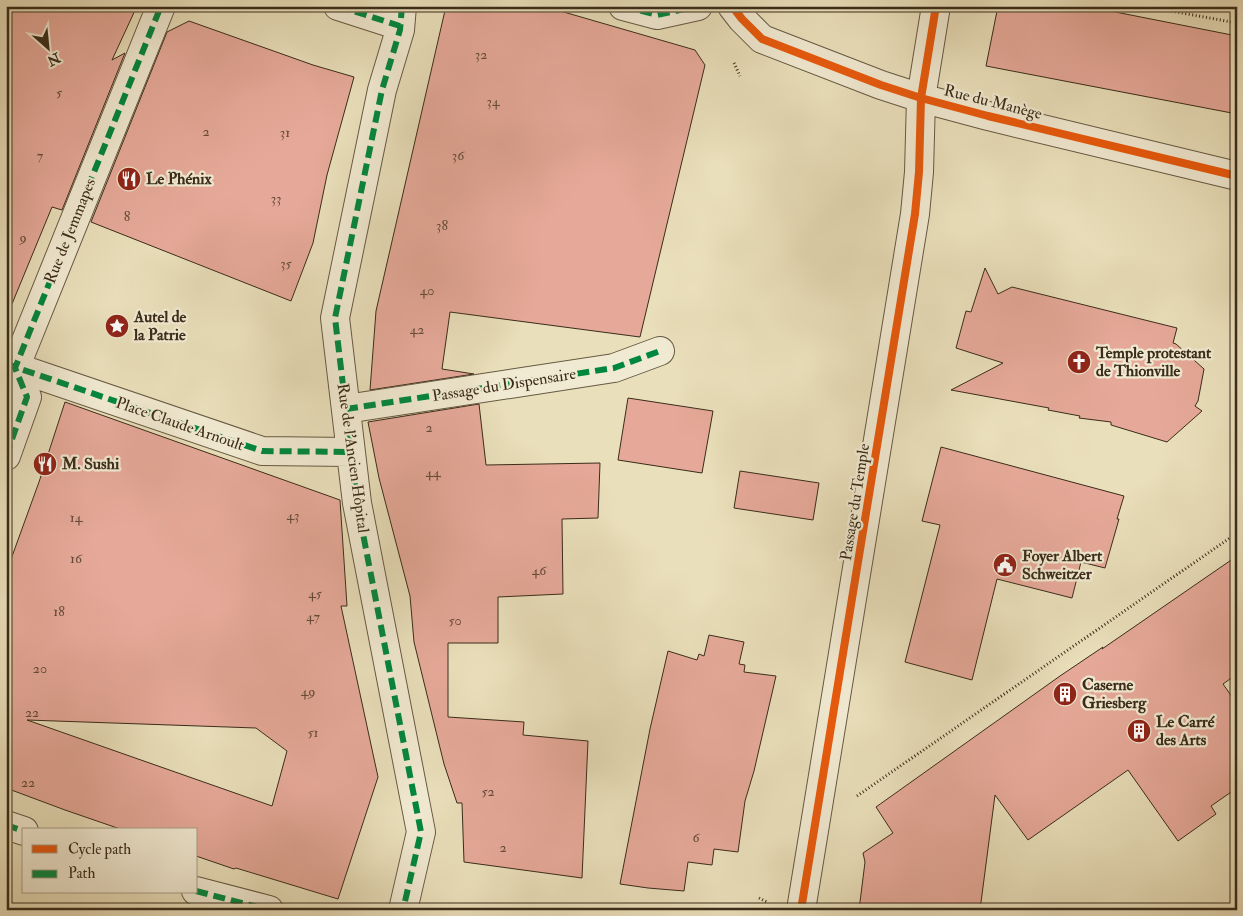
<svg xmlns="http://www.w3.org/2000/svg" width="1243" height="916" viewBox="0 0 1243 916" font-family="'IM FELL Double Pica',serif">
	<rect width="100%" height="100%" fill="#e9dfba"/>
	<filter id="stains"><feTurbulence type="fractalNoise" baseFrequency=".004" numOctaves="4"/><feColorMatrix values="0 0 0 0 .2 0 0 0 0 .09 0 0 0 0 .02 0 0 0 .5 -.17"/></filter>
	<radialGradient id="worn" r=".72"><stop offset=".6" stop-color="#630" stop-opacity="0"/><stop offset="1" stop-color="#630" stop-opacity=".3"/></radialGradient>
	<path fill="#e6a999" stroke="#3a2c1a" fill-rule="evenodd" d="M6 6H137L112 60 125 53 62 210 52 207 7 316Z
		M446 6H543L695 50 705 65 640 337 450 312 442 369 474 374 370 390 376 311Z
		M998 6H1085L1237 36V114L986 66Z
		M189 21 313 65 354 77 327 175 313 243 291 301 91 222 167 32Z
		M985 268 998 294 1012 287 1177 328 1173 343 1176 344 1204 369 1198 401 1195 406 1202 411 1167 442 1111 425V422L1079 418 1080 416 1048 410 1049 408 951 390 1003 363 956 348 966 311 971 312Z
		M628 398 713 411 702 473 618 460Z
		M65 402 340 500 347 606H341L378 777 338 899 236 868 234 869 196 856V830H123L65 810 6 788V573L39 482ZM27 720 256 728 287 751 272 806Z
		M479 404 486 465 600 463 598 518 562 519 563 594 498 597V643H448V717L524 722 523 735 588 741 582 878 464 862 462 803H457L444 764 414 642 410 596 379 478 368 422Z
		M941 447 1124 496 1117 519H1119L1105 568 1081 562 1072 598 997 579 972 680 905 662 940 525 922 521Z
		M740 471 819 483 813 520 734 508Z
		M1237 556V674L1223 684 1237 704V788L1211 806 1216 814 1178 841 1128 770 1028 840 995 795 980 910H859L865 862 863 853 893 833 876 807 1060 676 1103 647 1102 649Z
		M709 635 744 642 739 664 745 665 744 672 776 676 754 771 745 801 738 852 714 849 712 865 688 862 684 891 648 888 620 884 650 729 668 651 697 660 699 654 704 656Z"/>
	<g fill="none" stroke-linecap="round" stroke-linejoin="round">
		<g stroke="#665942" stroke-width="30">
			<path id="street" d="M338 6 400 26
				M402 6 400 30 382 90 335 318 357 503 421 832 403 910
				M623 6 657 15 698 6
				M732 6 742 19 762 39 881 85 921 98 988 116 1237 176
				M6 364 262 451 351 452
				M346 409 614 368 660 351
				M6 456 27 397 15 368 161 6
				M6 825 24 831
				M196 891 269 910
				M801 910 915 214 919 172 921 98 936 6"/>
		</g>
		<path stroke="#3a2c1a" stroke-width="3" stroke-dasharray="1 2.5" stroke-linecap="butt" d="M1144 6 1237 23
			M734 63 740 76
			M857 796 1237 533
			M759 898 767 902"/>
		<use href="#street" stroke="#f1ead2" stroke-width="28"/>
		<path stroke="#00873e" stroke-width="6" stroke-dasharray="12 6" stroke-linecap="butt" d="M338 6 400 26
			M402 6 400 30 382 90 335 318 357 503 421 832 403 910
			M623 6 657 15 698 6
			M6 364 262 451 351 452
			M346 409 614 368 660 351
			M6 456 27 397 15 368 161 6
			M6 825 24 831
			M196 891 269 910"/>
		<g stroke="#f1ead2" stroke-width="11">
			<path id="cycleway" d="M732 6 742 19 762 39 881 85 921 98 988 116 1237 176
				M801 910 915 214 919 172 921 98 936 6"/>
		</g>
		<use href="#cycleway" stroke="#e8590c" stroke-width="8"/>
	</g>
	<defs>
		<g id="restaurant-disc" transform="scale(1.25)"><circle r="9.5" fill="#8f2418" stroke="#f1ead2"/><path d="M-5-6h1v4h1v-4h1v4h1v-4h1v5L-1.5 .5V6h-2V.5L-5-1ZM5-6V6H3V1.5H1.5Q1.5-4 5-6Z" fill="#fff"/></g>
		<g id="sight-disc" transform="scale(1.25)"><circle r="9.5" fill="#8f2418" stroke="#f1ead2"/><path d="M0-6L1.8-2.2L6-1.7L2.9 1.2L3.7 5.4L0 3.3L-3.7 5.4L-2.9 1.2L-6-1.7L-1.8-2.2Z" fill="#fff"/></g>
		<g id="church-disc" transform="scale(1.25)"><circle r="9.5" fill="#8f2418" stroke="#f1ead2"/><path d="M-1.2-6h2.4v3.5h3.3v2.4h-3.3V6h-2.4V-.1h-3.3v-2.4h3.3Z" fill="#fff"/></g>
		<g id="civic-disc" transform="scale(1.25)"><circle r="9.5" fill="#8f2418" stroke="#f1ead2"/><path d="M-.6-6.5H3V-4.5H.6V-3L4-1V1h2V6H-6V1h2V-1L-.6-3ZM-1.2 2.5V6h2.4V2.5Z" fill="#fff"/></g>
		<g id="building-disc" transform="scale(1.25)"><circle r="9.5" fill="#8f2418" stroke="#f1ead2"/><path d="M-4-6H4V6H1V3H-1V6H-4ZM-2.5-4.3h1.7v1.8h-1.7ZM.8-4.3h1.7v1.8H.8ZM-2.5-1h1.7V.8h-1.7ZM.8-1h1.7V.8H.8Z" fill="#fff"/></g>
	</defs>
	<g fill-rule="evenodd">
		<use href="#restaurant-disc" x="129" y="179"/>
		<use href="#sight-disc" x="117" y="326"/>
		<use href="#church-disc" x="1079" y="362"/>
		<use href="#restaurant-disc" x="45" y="464"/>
		<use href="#civic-disc" x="1005" y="565"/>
		<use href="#building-disc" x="1065" y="694"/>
		<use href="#building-disc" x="1139" y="731"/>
	</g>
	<g text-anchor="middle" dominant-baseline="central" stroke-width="4.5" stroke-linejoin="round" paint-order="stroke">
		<g font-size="14" fill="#654b3a">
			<text x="481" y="54">32</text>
			<text x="59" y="92">5</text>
			<text x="493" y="101">34</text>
			<text x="206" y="131">2</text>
			<text x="285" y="132">31</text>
			<text x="40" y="155">7</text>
			<text x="458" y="155">36</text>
			<text x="276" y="198">33</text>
			<text x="127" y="216">8</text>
			<text x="442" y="225">38</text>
			<text x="23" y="237">9</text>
			<text x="286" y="263">35</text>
			<text x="427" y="290">40</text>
			<text x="417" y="329">42</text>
			<text x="429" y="427">2</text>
			<text x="433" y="472">44</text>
			<text x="293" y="515">43</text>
			<text x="76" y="517">14</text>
			<text x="76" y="558">16</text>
			<text x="539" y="570">46</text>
			<text x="315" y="593">45</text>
			<text x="59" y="611">18</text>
			<text x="313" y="616">47</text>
			<text x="455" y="620">50</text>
			<text x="40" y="668">20</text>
			<text x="308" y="691">49</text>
			<text x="32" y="712">22</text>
			<text x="313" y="732">51</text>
			<text x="28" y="782">22</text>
			<text x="488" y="791">52</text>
			<text x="696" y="837">6</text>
			<text x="503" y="847">2</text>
		</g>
		<g font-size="16" fill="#3a2c1a" stroke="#f1ead2">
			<text transform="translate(993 102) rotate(14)">Rue du Manège</text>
			<text transform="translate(70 231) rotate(-68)">Rue de Jemmapes</text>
			<text transform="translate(504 385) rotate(-9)">Passage du Dispensaire</text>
			<text transform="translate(180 424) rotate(19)">Place Claude Arnoult</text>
			<text transform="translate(353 458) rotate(82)">Rue de l'Ancien Hôpital</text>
			<text transform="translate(855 502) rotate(-81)">Passage du Temple</text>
		</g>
		<g font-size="16" font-weight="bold" fill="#3a2c1a" stroke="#f1ead2" text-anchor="start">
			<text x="146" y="179">Le Phénix</text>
			<text x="134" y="317">Autel de<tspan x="134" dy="18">la Patrie</tspan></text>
			<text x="1096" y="353">Temple protestant<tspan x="1096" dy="18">de Thionville</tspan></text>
			<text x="62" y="464">M. Sushi</text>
			<text x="1022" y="556">Foyer Albert<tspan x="1022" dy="18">Schweitzer</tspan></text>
			<text x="1082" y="685">Caserne<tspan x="1082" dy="18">Griesberg</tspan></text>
			<text x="1156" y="722">Le Carré<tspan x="1156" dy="18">des Arts</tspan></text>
		</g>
	</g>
	<rect width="1243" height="916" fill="none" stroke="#e9dfba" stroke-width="25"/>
	<rect x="8" y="8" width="1228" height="901" fill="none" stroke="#3a2c1a" stroke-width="2.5"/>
	<rect x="12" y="12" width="1218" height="891" fill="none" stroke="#3a2c1a"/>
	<rect x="22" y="828" width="175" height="65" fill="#f1ead2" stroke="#a89e88"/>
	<rect x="32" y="845" width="25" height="8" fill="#e8590c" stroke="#a89e88"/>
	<text x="68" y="854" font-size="15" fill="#3a2c1a">Cycle path</text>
	<rect x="32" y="870" width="25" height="8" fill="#00873e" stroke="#a89e88"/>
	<text x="68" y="878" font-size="15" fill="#3a2c1a">Path</text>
	<g transform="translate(48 48) rotate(153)" stroke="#f1ead2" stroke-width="4" paint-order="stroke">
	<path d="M0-4L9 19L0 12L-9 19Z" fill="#3a2c1a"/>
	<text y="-8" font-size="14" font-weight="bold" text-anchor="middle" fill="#3a2c1a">N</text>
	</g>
	<rect width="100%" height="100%" filter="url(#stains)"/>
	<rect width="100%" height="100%" fill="url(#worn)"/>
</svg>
